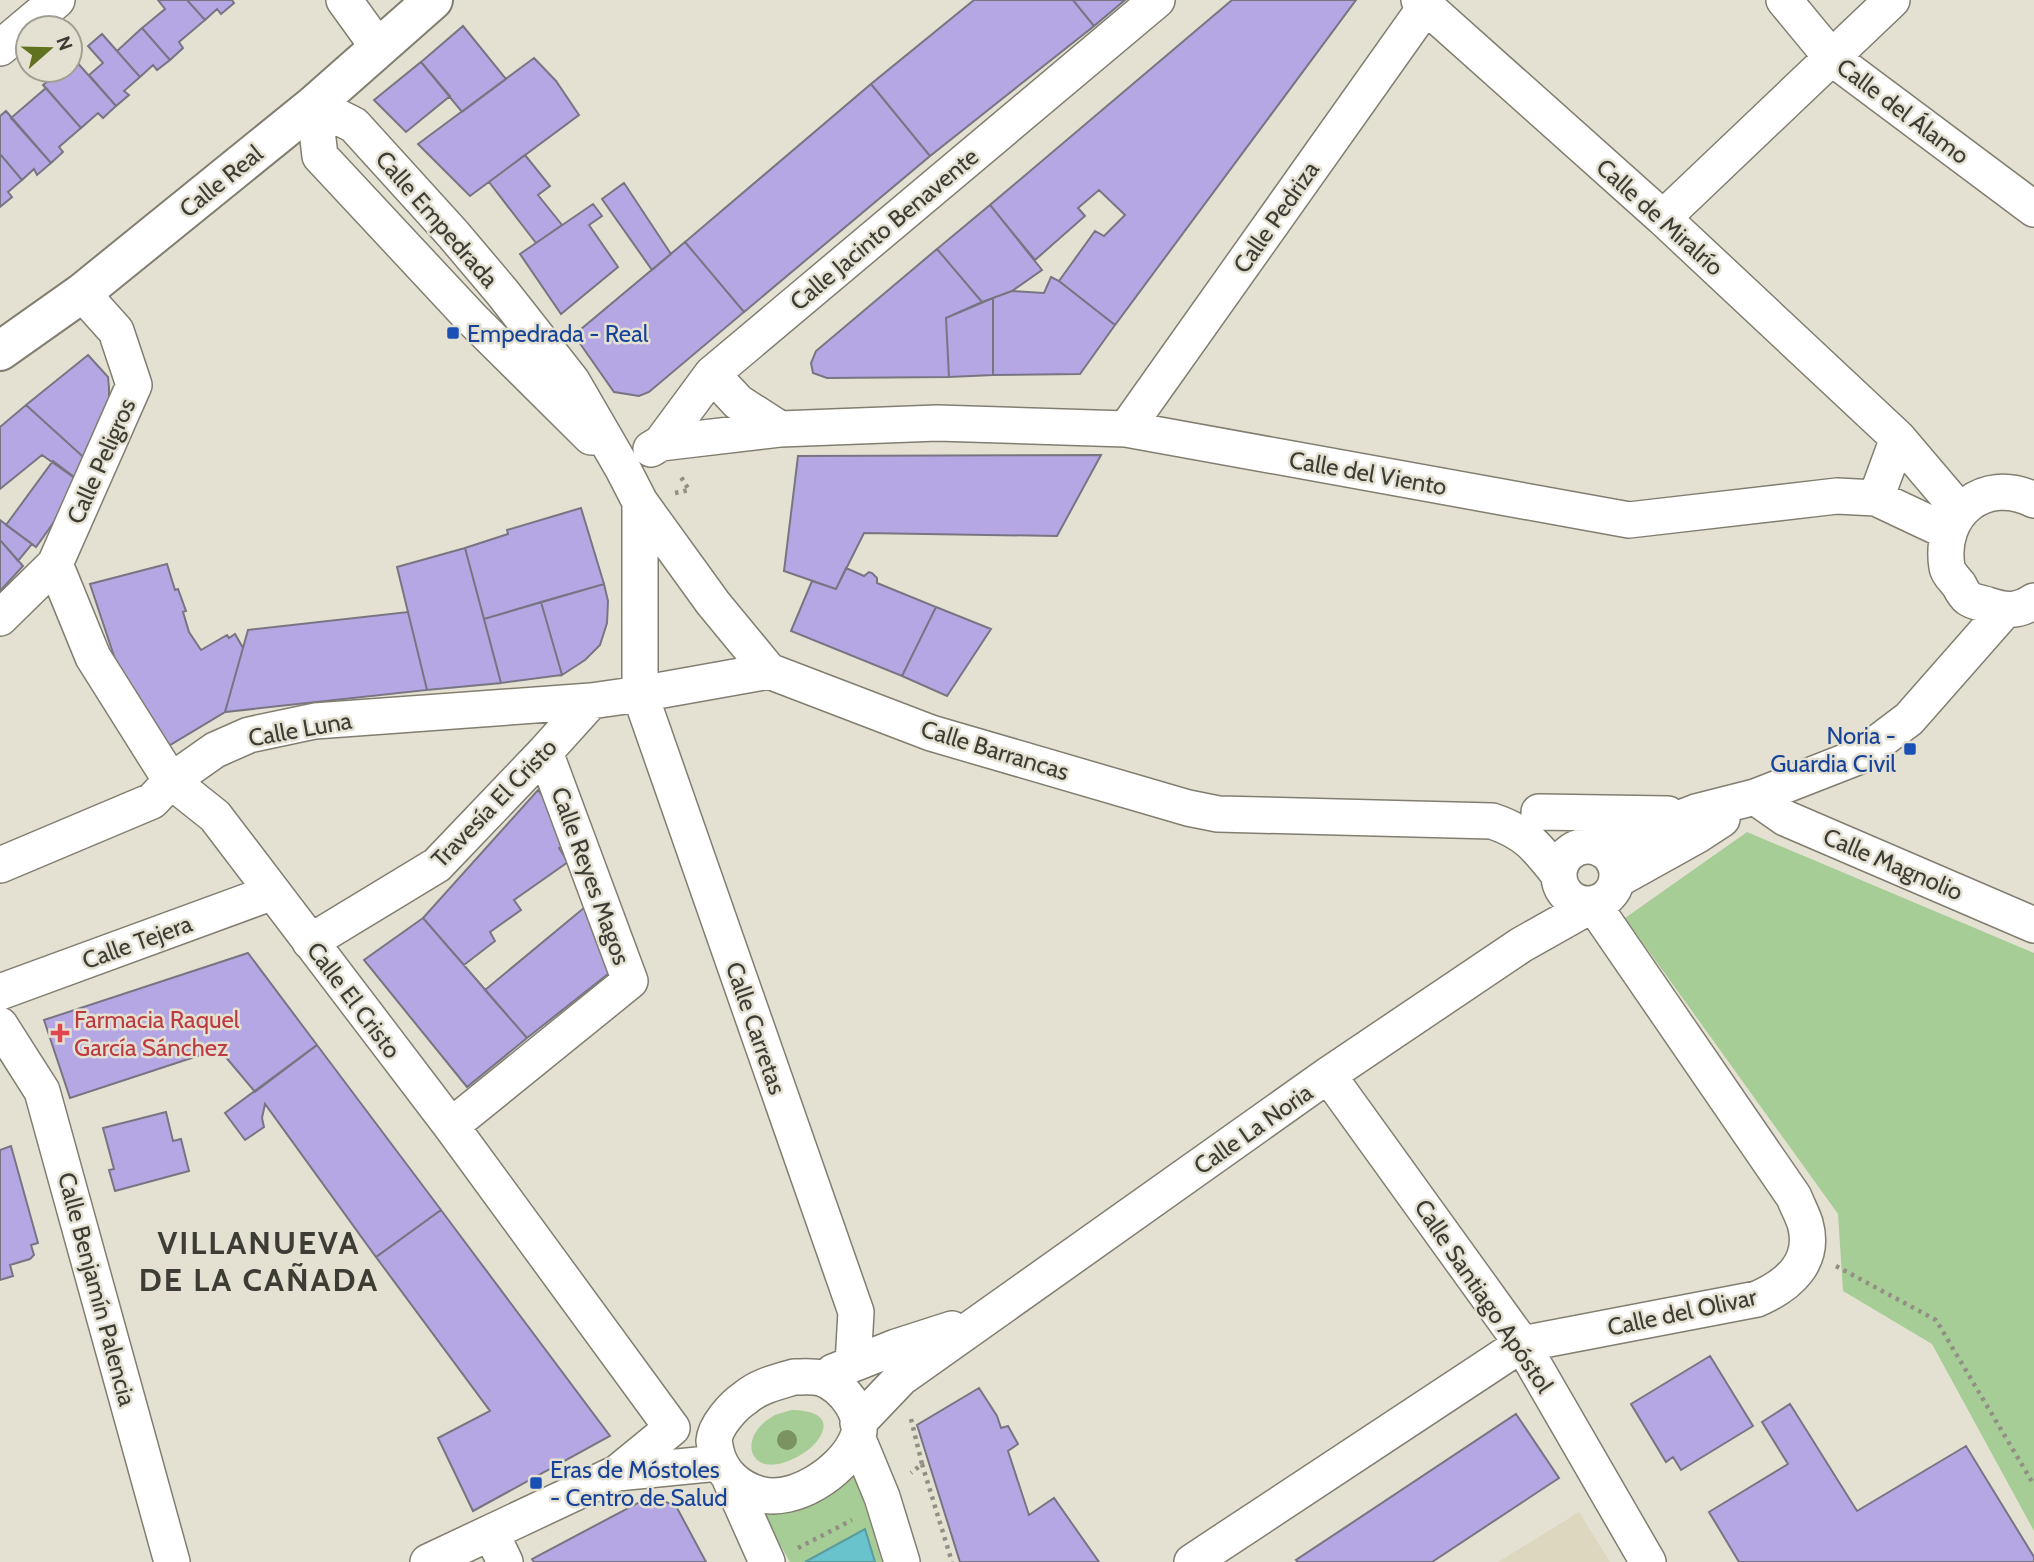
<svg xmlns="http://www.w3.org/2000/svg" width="2034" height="1562" viewBox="0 0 2034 1562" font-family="Cabin,sans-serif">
	<rect width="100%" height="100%" fill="#e5e1d2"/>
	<path fill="#ddd7c0" d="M1579 1512 1610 1562H1498Z"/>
	<path fill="#a7cd97" d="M1747 832 2034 953V1531L1932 1344 1843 1291 1838 1214 1625 918Z
		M791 1410C805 1410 832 1413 821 1435 816 1445 806 1452 797 1457 748 1483 735 1436 775 1415 780 1413 786 1412 791 1410Z
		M855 1473 882 1562H790L761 1512Z"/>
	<path fill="#68c3cc" stroke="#5b9a9f" stroke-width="2" d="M865 1529 875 1562H805Z"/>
	<path fill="#b5a7e4" stroke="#787583" stroke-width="2" d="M158 0H187L205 20 179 42 183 48 170 60 142 28 165 9Z
		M187 0H232L234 3 221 14 217 9 205 20Z
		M974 0H1073L1094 26 930 156 871 84Z
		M1073 0H1125L1094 26Z
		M1232 0H1356L1115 325 1059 281 1095 231 1104 236 1125 215 1099 190 1078 208 1085 216 1035 260 990 205Z
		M463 26 506 79 462 112 421 62Z
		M142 28 170 60 157 70 153 65 140 77 117 51Z
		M102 34 140 77 124 91 129 95 116 106 89 75 103 63 88 46Z
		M534 58 556 81 579 115 470 196 418 144Z
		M74 59 116 106 103 118 98 113 81 128 43 85 61 70H70V62Z
		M421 62 450 96 406 132 374 100Z
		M871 84 930 156 744 312 685 242Z
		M46 88 81 128 59 147 63 152 51 163 11 118Z
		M6 111 51 163 37 175 34 169 22 180 0 154V116Z
		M0 154 22 180 8 192 12 197 0 207Z
		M525 155 550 186 538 195 562 225 536 243 489 182Z
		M624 183 671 254 652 270 602 199Z
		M593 204 602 216 589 225 618 267 561 314 520 254Z
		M990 205 1042 270 1012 291 982 302 937 249Z
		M685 242 744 312 649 392 639 396 614 392 574 335Z
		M937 249 982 302 946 318 949 377 827 378 813 373 811 363 816 351Z
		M1051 277 1059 281 1115 325 1080 374 993 375V298L1012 291 1044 293Z
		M993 298V375L949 377 946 318Z
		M88 355 108 377 109 388V411L91 464 26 405Z
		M26 405 91 464 79 481 42 455 0 489V427Z
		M1101 455 1057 536 864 533 836 589 784 571 798 456Z
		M53 461 82 483 36 547 6 525Z
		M581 508 604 584 484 619 465 548 508 534 507 530Z
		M0 520 32 544 18 561 0 540Z
		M0 540 23 566 0 591Z
		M465 548 501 683 427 690 397 567Z
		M167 564 175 590 178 589 186 611 183 612 189 632 201 650 227 635 229 638 235 634 243 648 225 712 165 748 116 662 90 584Z
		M846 568 864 576 869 572 872 573 877 578V583L936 607 902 676 791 631 812 581 836 589Z
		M604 584 608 601 607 623 600 645 585 660 562 675 541 602Z
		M541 602 562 675 501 683 484 619Z
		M936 607 991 629 947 696 902 676Z
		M408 612 427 690 225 712 248 630Z
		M538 790 557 816 568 842 559 848 568 862 514 900 521 910 490 932 495 941 464 965 423 918Z
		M585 907 613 970 527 1038 485 990Z
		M423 918 527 1038 467 1087 364 960Z
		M248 953 317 1045 255 1092 219 1049 70 1098 44 1020Z
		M317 1045 441 1210 376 1257 265 1104 262 1118 264 1127 245 1140 225 1113Z
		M166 1112 173 1141 181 1139 189 1171 115 1191 109 1170 114 1169 103 1128Z
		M11 1146 38 1243 31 1245 34 1255 30 1259 10 1265 13 1276 0 1280V1150Z
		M441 1210 610 1436 473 1511 438 1438 490 1411 376 1257Z
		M1710 1356 1753 1426 1681 1470 1673 1457 1666 1462 1631 1404Z
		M979 1388 997 1416 1001 1428 1008 1426 1018 1444 1008 1451 1029 1515 1054 1498 1099 1562H960L917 1425Z
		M1790 1404 1857 1511 1966 1446 2034 1557V1562H1739L1709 1512 1788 1464 1762 1422Z
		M1516 1414 1559 1478 1432 1562H1298L1296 1560Z
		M651 1496 676 1506 706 1562H534L532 1559Z"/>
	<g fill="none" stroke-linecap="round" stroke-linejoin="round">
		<g stroke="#817e70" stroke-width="38">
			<path id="minor" d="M344 0 378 47
				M1419 0 1663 218 1898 438 1960 511
				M1784 0 1832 58 2034 209
				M0 48 57 0
				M314 105 354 125 453 234 502 292 572 381 623 469 640 502 713 603 769 671 931 733 1188 808 1218 814 1492 821C1526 832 1538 848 1559 875
				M314 105 320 156 472 319 591 437
				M1663 218 1892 0
				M712 374 738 402 780 429
				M1126 429 1426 6
				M661 443 780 429 937 423 1126 429 1629 520 1837 496 1876 498 1948 532
				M651 449 661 443 712 374 1157 0
				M1876 498 1898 438
				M2034 500C1985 475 1938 513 1947 567 1948 573 1955 580 1959 585 1961 589 1964 595 1968 598 1973 602 1982 603 1988 605 2006 611 2018 612 2034 601
				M640 502V694L856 1312 853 1364
				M55 564 93 657 171 781 215 816 451 1126 672 1428
				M0 618 55 564 134 385 116 331 82 293
				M1755 797 1785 818 2034 925
				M1539 812 1668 814
				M1559 875a29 29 0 1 1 58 0a29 29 0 1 1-58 0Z
				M1600 849 1696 812 1755 797 1860 756 1909 719 2004 611
				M0 865 152 801 171 781 215 750 249 735 315 721 591 701
				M1617 880 1696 836 1722 819
				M310 942 437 865 545 752 591 701 640 694 769 671
				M0 992 273 892
				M0 1025 42 1091 172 1562
				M1328 1075 1522 1344 1648 1562
				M451 1126 630 981 545 752
				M833 1372 896 1347 952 1329
				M794 1377C802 1377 813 1376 821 1378 844 1385 868 1418 856 1441 842 1472 794 1504 759 1494 738 1488 721 1473 716 1451 716 1450 714 1442 714 1441 715 1426 733 1406 745 1398 759 1386 777 1382 794 1377Z
				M858 1423 901 1378 1328 1075 1521 945 1592 905
				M858 1439 882 1497 902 1562
				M617 1473 718 1463
				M730 1479 767 1562
				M491 1533 505 1562
				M428 1562 617 1473 672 1428
				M1192 1562 1522 1344 1757 1299C1789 1285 1816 1262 1805 1223 1802 1214 1797 1205 1794 1197L1599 913 1598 902"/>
		</g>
		<g stroke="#817e70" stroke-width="42">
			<path id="tertiary" d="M0 351 82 293 314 105 433 0"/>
		</g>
		<path stroke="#928f84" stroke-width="4.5" stroke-dasharray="3.5 5" stroke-linecap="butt" d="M675 493 689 490 681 477
			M1836 1266 1936 1320 2034 1485
			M911 1419 922 1464 911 1473
			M922 1464 952 1562
			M798 1548 852 1520"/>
		<use href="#minor" stroke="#fff" stroke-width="35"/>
		<use href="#tertiary" stroke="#fff" stroke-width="38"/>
	</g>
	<circle fill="#7b9360" cx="787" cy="1440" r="10"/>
	<g fill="#1a4fb4" stroke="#e5e1d2" stroke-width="2.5">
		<rect x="446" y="326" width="14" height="14" rx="3.5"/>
		<rect x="1903" y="742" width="14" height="14" rx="3.5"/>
		<rect x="529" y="1476" width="14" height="14" rx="3.5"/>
	</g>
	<path fill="#e0444e" stroke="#e5e1d2" stroke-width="2.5" d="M56.5 1022.5h7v7h7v7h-7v7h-7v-7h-7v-7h7z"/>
	<g text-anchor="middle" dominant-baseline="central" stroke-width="5" stroke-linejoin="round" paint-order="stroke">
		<g font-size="24" fill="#3d3c35" stroke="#e5e1d2">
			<text transform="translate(1903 111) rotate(37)">Calle del Álamo</text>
			<text transform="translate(221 181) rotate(-39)">Calle Real</text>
			<text transform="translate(1276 217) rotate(-55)">Calle Pedriza</text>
			<text transform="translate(1660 217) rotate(42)">Calle de Miralrío</text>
			<text transform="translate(437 219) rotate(49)">Calle Empedrada</text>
			<text transform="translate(884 229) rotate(-40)">Calle Jacinto Benavente</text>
			<text transform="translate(101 461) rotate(-66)">Calle Peligros</text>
			<text transform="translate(1368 473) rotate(10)">Calle del Viento</text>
			<text transform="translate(300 729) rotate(-10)">Calle Luna</text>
			<text transform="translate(995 750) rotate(17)">Calle Barrancas</text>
			<text transform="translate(494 803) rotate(-46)">Travesía El Cristo</text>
			<text transform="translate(1893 864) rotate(23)">Calle Magnolio</text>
			<text transform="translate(591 876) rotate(70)">Calle Reyes Magos</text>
			<text transform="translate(137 942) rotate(-20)">Calle Tejera</text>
			<text transform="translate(354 1000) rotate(53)">Calle El Cristo</text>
			<text transform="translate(756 1028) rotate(71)">Calle Carretas</text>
			<text transform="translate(1253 1129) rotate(-35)">Calle La Noria</text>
			<text transform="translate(97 1289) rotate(75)">Calle Benjamín Palencia</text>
			<text transform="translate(1484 1296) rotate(56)">Calle Santiago Apóstol</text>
			<text transform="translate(1682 1312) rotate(-12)">Calle del Olivar</text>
		</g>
		<g font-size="24" fill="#164399" stroke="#e5e1d2" text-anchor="start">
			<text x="467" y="333">Empedrada - Real</text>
			<text x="1896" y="735" text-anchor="end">Noria -<tspan x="1896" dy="28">Guardia Civil</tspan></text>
			<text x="550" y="1469">Eras de Móstoles<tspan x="550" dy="28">- Centro de Salud</tspan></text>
		</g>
		<g font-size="24" fill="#be3a42" stroke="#e5e1d2" text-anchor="start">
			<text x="74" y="1019">Farmacia Raquel<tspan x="74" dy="28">García Sánchez</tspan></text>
		</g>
		<g font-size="32" font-weight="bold" letter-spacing="2" fill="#3d3c35" stroke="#e5e1d2">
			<text x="259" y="1242">VILLANUEVA<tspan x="259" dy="37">DE LA CAÑADA</tspan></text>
		</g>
	</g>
	<g transform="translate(49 49) rotate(70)"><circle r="33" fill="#e5e1d2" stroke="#a29f93" stroke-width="2"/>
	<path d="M0-5L12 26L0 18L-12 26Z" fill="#60711f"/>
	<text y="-10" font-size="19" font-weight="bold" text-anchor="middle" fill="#3d3c35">N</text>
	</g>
</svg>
